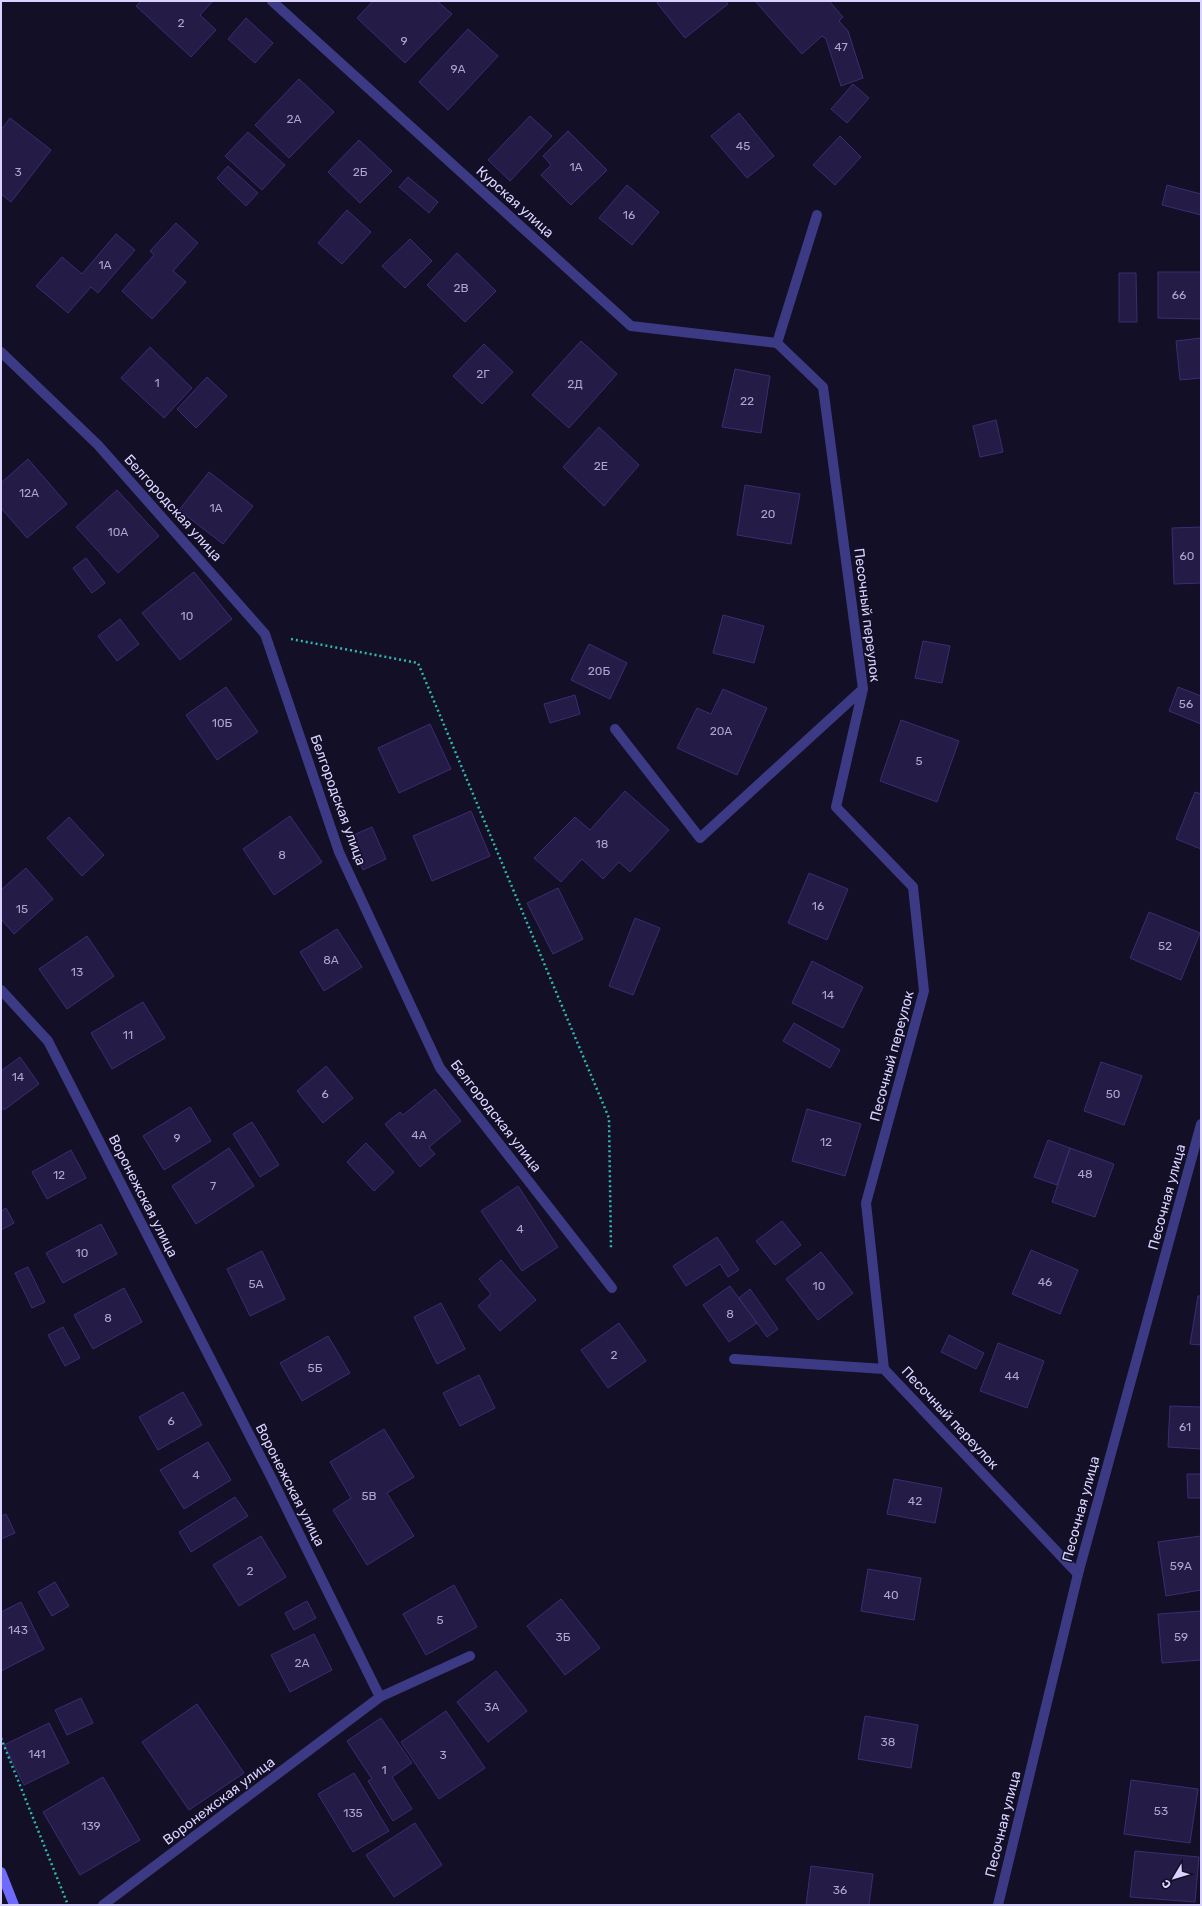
<svg xmlns="http://www.w3.org/2000/svg" width="1202" height="1906" viewBox="0 0 1202 1906" font-family="Rubik,sans-serif">
	<rect width="100%" height="100%" fill="#130f26"/>
	<path fill="#241b47" stroke="#3b2d73" d="M141 1H213L200 15 216 30 191 57 136 6Z
		M373 1H437L452 14 405 63 357 18Z
		M659 1H726L728 4 685 38 657 3Z
		M755 1H829L843 17 839 21 848 31 863 78 841 86 826 39 822 36 802 54Z
		M246 18 273 43 255 63 228 39Z
		M468 29 498 56 448 110 419 82Z
		M299 79 334 112 289 158 255 125Z
		M853 84 869 98 847 123 831 109Z
		M739 113 774 156 747 178 711 136Z
		M530 116 552 136 510 181 488 160Z
		M10 118 51 150 11 202 1 194V130Z
		M568 131 607 170 571 205 541 175 551 165 543 156Z
		M248 132 285 165 262 190 225 156Z
		M840 136 861 157 835 185 813 165Z
		M359 140 392 171 360 203 328 172Z
		M228 166 258 193 246 206 217 178Z
		M408 177 438 202 429 213 399 187Z
		M627 185 659 212 632 245 599 218Z
		M1167 185 1201 194V215L1162 205Z
		M347 210 371 232 342 264 318 243Z
		M176 223 198 243 173 271 186 282 152 319 122 291 154 255 150 251Z
		M116 234 135 250 98 293 91 287 68 313 36 286 62 257 82 274Z
		M410 239 432 261 405 288 382 266Z
		M457 253 496 291 465 322 427 285Z
		M1158 272H1201V319L1158 318Z
		M1119 273H1136L1137 322H1119Z
		M1201 338V378L1180 380 1176 341Z
		M581 341 617 374 569 428 532 395Z
		M484 344 513 372 482 404 453 376Z
		M150 347 192 388 164 418 121 378Z
		M735 369 770 376 761 433 722 427Z
		M207 377 227 396 196 428 177 409Z
		M996 420 1003 452 980 457 973 426Z
		M599 427 639 465 604 506 563 467Z
		M28 459 67 504 27 538 1 508V483Z
		M209 472 253 506 223 544 179 510Z
		M745 485 800 494 791 544 737 535Z
		M117 490 159 536 118 573 76 527Z
		M1201 527V583L1174 584 1172 528Z
		M86 558 105 583 92 593 73 568Z
		M194 572 232 619 180 660 142 613Z
		M723 615 764 626 754 663 713 653Z
		M120 619 139 644 117 661 98 636Z
		M923 641 950 646 942 683 915 678Z
		M589 644 627 663 610 699 571 680Z
		M226 687 258 732 217 760 186 715Z
		M1178 687 1201 696V724L1169 711Z
		M723 689 767 708 737 775 677 748 697 708 711 714Z
		M575 695 580 714 550 723 544 704Z
		M901 720 959 741 937 802 880 781Z
		M430 724 451 769 399 793 378 748Z
		M625 791 669 830 630 872 619 862 603 879 582 859 561 882 534 858 575 817 590 830Z
		M1195 792 1201 794V849L1176 839Z
		M471 811 490 856 432 881 413 836Z
		M290 816 322 862 274 895 243 849Z
		M69 817 104 855 82 876 47 838Z
		M372 827 386 859 363 870 349 837Z
		M26 868 53 899 14 934 1 919V890Z
		M809 873 848 889 827 940 788 923Z
		M558 888 583 939 553 954 527 903Z
		M1149 912 1200 933 1181 980 1130 958Z
		M635 918 660 928 633 995 609 986Z
		M337 929 362 967 324 991 300 952Z
		M87 936 114 976 67 1009 39 969Z
		M812 961 863 987 843 1028 792 1003Z
		M143 1002 165 1038 112 1069 91 1033Z
		M794 1023 840 1050 830 1068 783 1041Z
		M20 1057 39 1084 4 1110 1 1106V1071Z
		M1101 1062 1142 1076 1124 1125 1084 1111Z
		M326 1066 353 1098 323 1123 297 1091Z
		M435 1089 461 1121 429 1147 435 1154 420 1167 385 1124 400 1112 403 1115Z
		M190 1107 211 1141 164 1170 143 1136Z
		M807 1109 861 1124 845 1176 792 1161Z
		M252 1122 279 1165 260 1177 233 1134Z
		M1048 1140 1070 1148 1057 1185 1034 1177Z
		M366 1143 394 1172 374 1191 347 1162Z
		M229 1148 254 1186 196 1224 172 1186Z
		M1070 1148 1114 1164 1095 1217 1052 1202Z
		M71 1150 86 1178 47 1199 32 1172Z
		M518 1186 558 1247 522 1271 481 1211Z
		M6 1208 14 1223 1 1230V1211Z
		M782 1221 801 1245 775 1265 756 1241Z
		M101 1224 117 1254 63 1283 46 1253Z
		M717 1237 739 1270 728 1277 720 1264 686 1286 673 1266Z
		M1031 1250 1078 1270 1060 1314 1012 1294Z
		M262 1251 285 1299 250 1316 227 1269Z
		M821 1252 853 1293 818 1320 786 1279Z
		M501 1260 536 1300 500 1331 478 1306 491 1294 479 1279Z
		M28 1267 45 1302 32 1308 15 1273Z
		M730 1286 757 1323 729 1342 703 1305Z
		M124 1288 142 1322 93 1349 74 1315Z
		M750 1289 778 1329 767 1337 739 1298Z
		M1198 1296H1201V1345L1190 1344Z
		M441 1303 465 1349 437 1364 414 1317Z
		M619 1323 646 1361 608 1388 581 1350Z
		M63 1327 80 1358 65 1366 48 1335Z
		M949 1335 984 1353 976 1369 941 1352Z
		M328 1336 350 1373 302 1401 280 1363Z
		M998 1343 1044 1361 1027 1408 980 1391Z
		M479 1375 495 1408 460 1426 443 1393Z
		M183 1392 202 1425 158 1450 139 1417Z
		M1170 1406 1201 1407V1449L1168 1447Z
		M384 1429 414 1477 387 1493 414 1536 367 1565 333 1510 351 1498 330 1462Z
		M208 1442 231 1480 184 1509 160 1470Z
		M1187 1474H1201V1498H1188Z
		M894 1479 942 1488 935 1523 887 1514Z
		M235 1497 248 1516 191 1552 179 1532Z
		M6 1514 15 1533 1 1539V1516Z
		M261 1536 286 1577 239 1606 213 1565Z
		M1201 1536V1590L1166 1596 1158 1542Z
		M868 1569 921 1578 914 1620 861 1611Z
		M55 1582 69 1606 52 1616 38 1592Z
		M454 1585 477 1627 426 1655 403 1614Z
		M561 1599 600 1648 565 1675 527 1626Z
		M307 1601 316 1618 294 1630 285 1613Z
		M21 1602 44 1649 1 1671V1612Z
		M1201 1611V1660L1162 1663 1158 1614Z
		M314 1634 332 1670 290 1692 271 1655Z
		M496 1671 527 1711 488 1742 457 1702Z
		M81 1698 93 1723 67 1735 55 1710Z
		M197 1704 244 1773 189 1810 142 1742Z
		M446 1711 485 1768 439 1799 401 1742Z
		M865 1716 918 1725 911 1768 858 1759Z
		M381 1718 412 1763 392 1777 412 1809 393 1821 368 1781 372 1779 347 1741Z
		M49 1723 69 1763 24 1785 4 1745Z
		M354 1773 389 1831 353 1852 318 1794Z
		M103 1777 140 1840 80 1875 43 1812Z
		M1131 1780 1198 1789 1190 1843 1124 1834Z
		M415 1823 442 1865 394 1897 366 1855Z
		M1135 1851 1199 1857 1195 1902 1130 1897Z
		M811 1866 873 1874 869 1905H806Z"/>
	<g fill="none" stroke-linecap="round" stroke-linejoin="round">
		<path stroke="#2fb8b0" stroke-width="2.5" stroke-dasharray="2 3" stroke-linecap="butt" d="M291 639 418 663 609 1118 611 1250
			M1 1738 68 1905"/>
		<path stroke="#3d3a85" stroke-width="10" d="M817 215 777 343 823 387 863 689 836 807 913 887 924 991 866 1203 884 1369 1078 1574
			M615 729 700 838 863 689
			M734 1359 884 1369
			M380 1697 470 1656"/>
		<path stroke="#3d3a85" stroke-width="10" d="M272 1 631 326 777 343
			M1 352 98 445 265 634 339 852 440 1068 612 1288
			M1 990 48 1041 272 1479 380 1697 103 1905
			M998 1905 1078 1574 1201 1124"/>
		<path stroke="#6f6bff" stroke-width="10" d="M1 1872 14 1905"/>
	</g>
	<g text-anchor="middle" dominant-baseline="central" stroke-width="3" stroke-linejoin="round" paint-order="stroke">
		<g font-size="12" fill="#aca6d1">
			<text x="181" y="23">2</text>
			<text x="404" y="41">9</text>
			<text x="841" y="47">47</text>
			<text x="458" y="69">9А</text>
			<text x="294" y="119">2А</text>
			<text x="743" y="146">45</text>
			<text x="576" y="167">1А</text>
			<text x="18" y="172">3</text>
			<text x="360" y="172">2Б</text>
			<text x="629" y="215">16</text>
			<text x="105" y="265">1А</text>
			<text x="461" y="288">2В</text>
			<text x="1179" y="295">66</text>
			<text x="483" y="374">2Г</text>
			<text x="157" y="383">1</text>
			<text x="575" y="384">2Д</text>
			<text x="747" y="401">22</text>
			<text x="601" y="466">2Е</text>
			<text x="29" y="493">12А</text>
			<text x="216" y="508">1А</text>
			<text x="768" y="514">20</text>
			<text x="118" y="532">10А</text>
			<text x="1187" y="556">60</text>
			<text x="187" y="616">10</text>
			<text x="599" y="671">20Б</text>
			<text x="1186" y="704">56</text>
			<text x="222" y="723">10Б</text>
			<text x="721" y="731">20А</text>
			<text x="919" y="761">5</text>
			<text x="602" y="844">18</text>
			<text x="282" y="855">8</text>
			<text x="818" y="906">16</text>
			<text x="22" y="909">15</text>
			<text x="1165" y="946">52</text>
			<text x="331" y="960">8А</text>
			<text x="77" y="972">13</text>
			<text x="828" y="995">14</text>
			<text x="128" y="1035">11</text>
			<text x="18" y="1077">14</text>
			<text x="325" y="1094">6</text>
			<text x="1113" y="1094">50</text>
			<text x="419" y="1135">4А</text>
			<text x="177" y="1138">9</text>
			<text x="826" y="1142">12</text>
			<text x="1085" y="1174">48</text>
			<text x="59" y="1175">12</text>
			<text x="213" y="1186">7</text>
			<text x="520" y="1229">4</text>
			<text x="82" y="1253">10</text>
			<text x="1045" y="1282">46</text>
			<text x="256" y="1284">5А</text>
			<text x="819" y="1286">10</text>
			<text x="730" y="1314">8</text>
			<text x="108" y="1318">8</text>
			<text x="614" y="1355">2</text>
			<text x="315" y="1368">5Б</text>
			<text x="1012" y="1376">44</text>
			<text x="171" y="1421">6</text>
			<text x="1185" y="1427">61</text>
			<text x="196" y="1475">4</text>
			<text x="369" y="1496">5В</text>
			<text x="915" y="1501">42</text>
			<text x="1181" y="1566">59А</text>
			<text x="250" y="1571">2</text>
			<text x="891" y="1595">40</text>
			<text x="440" y="1620">5</text>
			<text x="18" y="1630">143</text>
			<text x="563" y="1637">3Б</text>
			<text x="1181" y="1637">59</text>
			<text x="302" y="1663">2А</text>
			<text x="492" y="1707">3А</text>
			<text x="888" y="1742">38</text>
			<text x="37" y="1754">141</text>
			<text x="443" y="1755">3</text>
			<text x="384" y="1770">1</text>
			<text x="1161" y="1811">53</text>
			<text x="353" y="1813">135</text>
			<text x="91" y="1826">139</text>
			<text x="840" y="1890">36</text>
		</g>
		<g font-size="14" fill="#d9d4ff" stroke="#130f26">
			<text transform="translate(515 202) rotate(42)">Курская улица</text>
			<text transform="translate(173 508) rotate(48)">Белгородская улица</text>
			<text transform="translate(867 615) rotate(83)">Песочный переулок</text>
			<text transform="translate(338 800) rotate(70)">Белгородская улица</text>
			<text transform="translate(892 1056) rotate(-75)">Песочный переулок</text>
			<text transform="translate(496 1116) rotate(52)">Белгородская улица</text>
			<text transform="translate(143 1196) rotate(63)">Воронежская улица</text>
			<text transform="translate(1167 1197) rotate(-75)">Песочная улица</text>
			<text transform="translate(950 1418) rotate(47)">Песочный переулок</text>
			<text transform="translate(290 1485) rotate(63)">Воронежская улица</text>
			<text transform="translate(1081 1509) rotate(-75)">Песочная улица</text>
			<text transform="translate(219 1801) rotate(-37)">Воронежская улица</text>
			<text transform="translate(1003 1824) rotate(-76)">Песочная улица</text>
		</g>
	</g>
	<rect width="1202" height="1906" fill="none" stroke="#d9d4ff" stroke-width="4"/>
	<g transform="translate(1174 1878) rotate(232)" stroke="#130f26" stroke-width="3" paint-order="stroke">
	<path d="M0-3L7 15L0 10L-7 15Z" fill="#d9d4ff"/>
	<text y="-6" font-size="11" font-weight="bold" text-anchor="middle" fill="#d9d4ff">С</text>
	</g>
</svg>
